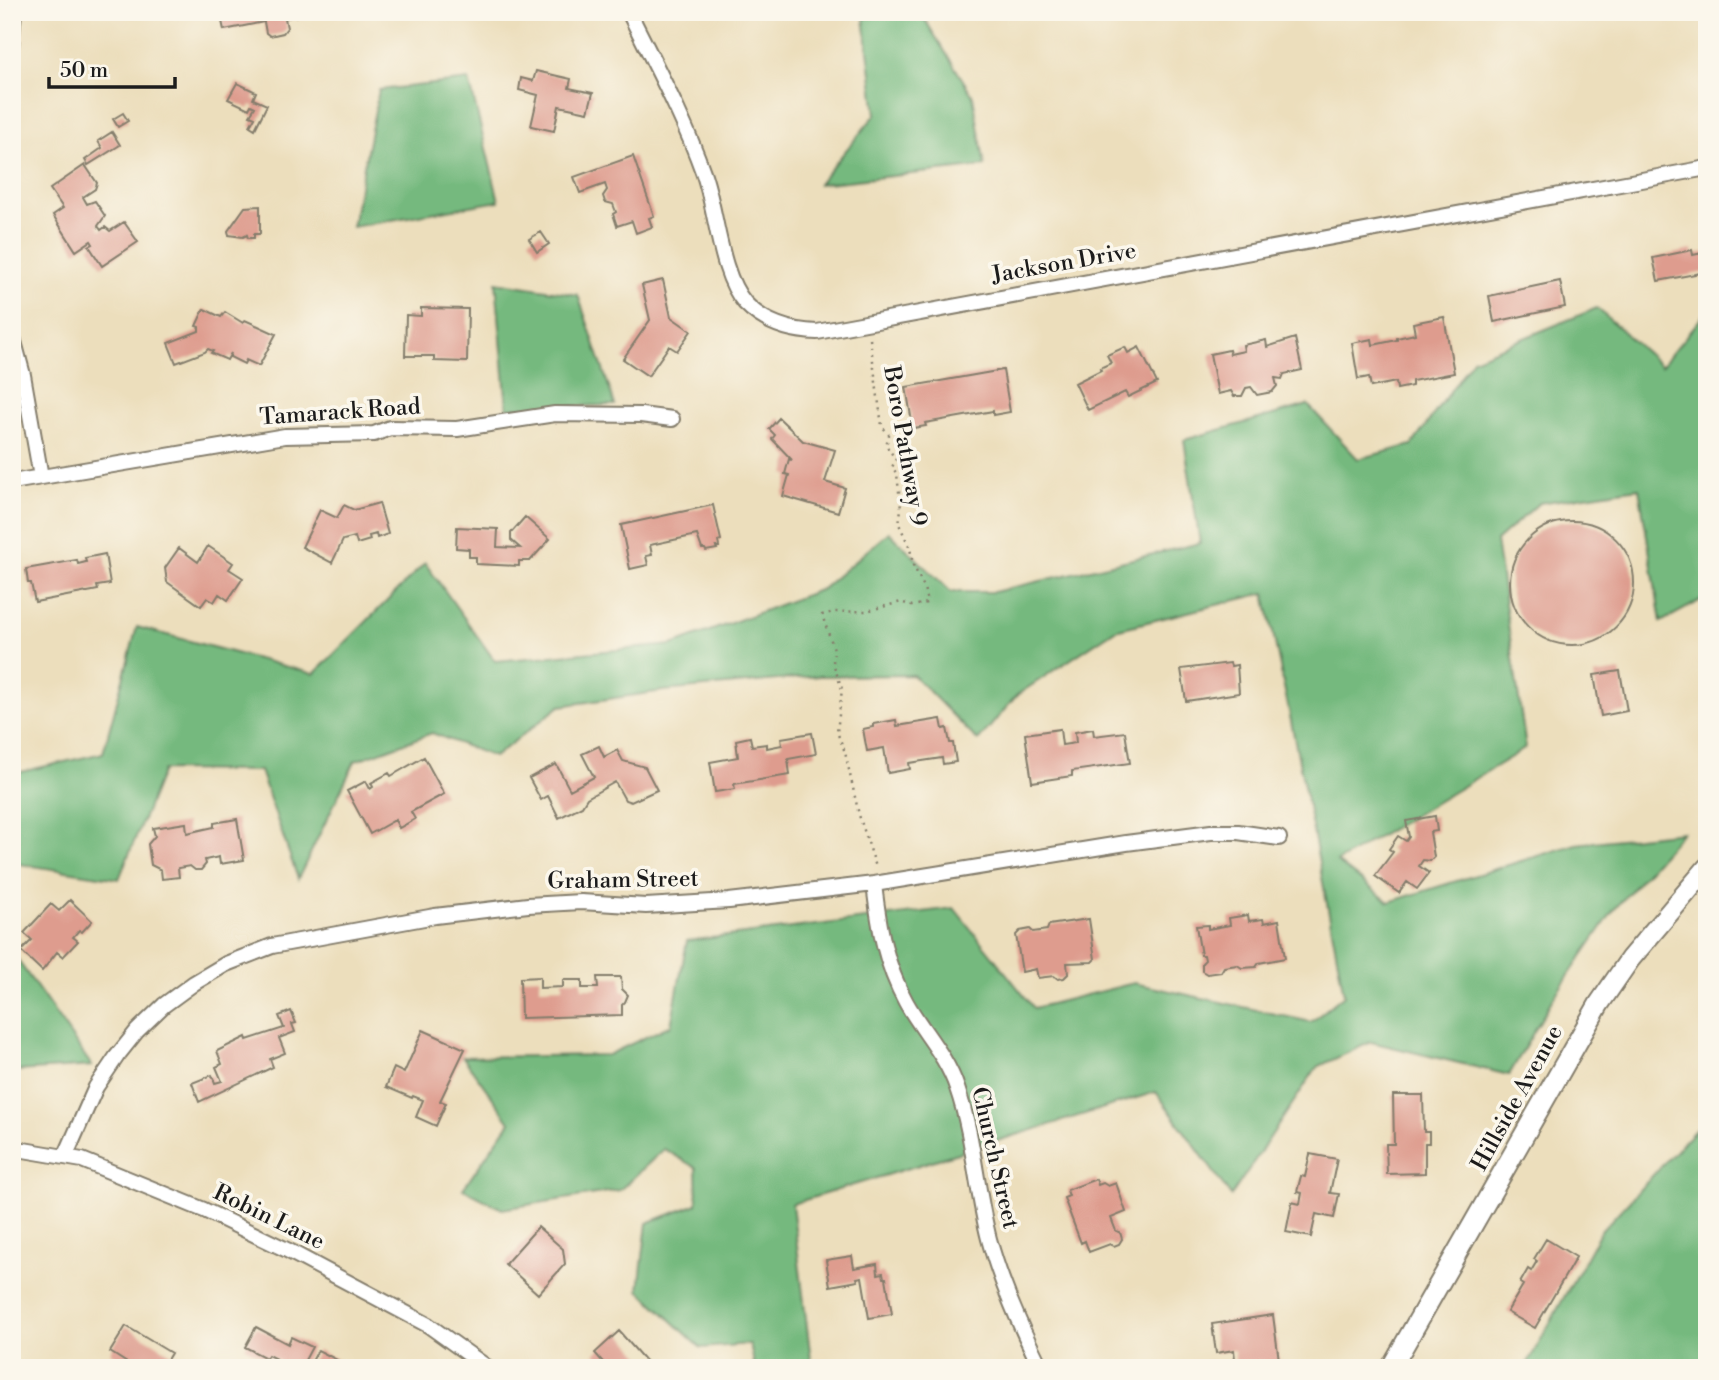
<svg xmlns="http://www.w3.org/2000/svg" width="1719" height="1380" viewBox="0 0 1719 1380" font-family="'Libre Bodoni',serif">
	<rect width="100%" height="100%" fill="#fbf7ec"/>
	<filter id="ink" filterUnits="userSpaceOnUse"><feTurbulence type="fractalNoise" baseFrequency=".0143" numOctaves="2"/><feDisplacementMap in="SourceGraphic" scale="14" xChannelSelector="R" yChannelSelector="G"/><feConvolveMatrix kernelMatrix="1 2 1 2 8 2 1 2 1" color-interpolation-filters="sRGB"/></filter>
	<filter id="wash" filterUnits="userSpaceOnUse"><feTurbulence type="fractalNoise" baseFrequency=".00686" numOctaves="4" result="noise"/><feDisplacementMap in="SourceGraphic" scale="28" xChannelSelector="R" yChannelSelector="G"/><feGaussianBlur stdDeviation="1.57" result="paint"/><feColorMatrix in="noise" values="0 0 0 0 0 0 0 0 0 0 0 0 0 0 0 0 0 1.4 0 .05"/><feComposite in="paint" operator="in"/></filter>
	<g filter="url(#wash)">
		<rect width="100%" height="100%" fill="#ecdebc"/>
		<path fill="#75b97e" stroke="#486a4d" stroke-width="2" d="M910 12H920L973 96 985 166 818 184 876 114 864 18Z
			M469 80 499 201 352 227 379 90Z
			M496 282 578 295 615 405 507 408Z
			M1597 308 1661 366 1707 311V597L1661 622 1639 488 1539 503 1496 541 1526 748 1337 862 1389 902 1576 844 1682 832 1613 911 1552 1000 1509 1075 1371 1042 1317 1067 1231 1196 1156 1092 792 1204 812 1368H755L750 1344 701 1348 639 1290 647 1223 697 1204 696 1168 664 1149 620 1190 502 1209 463 1189 510 1122 463 1057 608 1055 671 1025 687 941 954 908 1034 1008 1134 983 1311 1022 1344 995C1320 860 1292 727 1265 593L1115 630 1017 695 978 741 913 675 819 676 663 691 560 706 494 757 432 733 355 761 298 879 260 771 163 770 119 879 12 863V774L103 753 137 627 314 674 425 563 495 661 672 645 822 589 889 532 951 592H994L1200 543 1184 440 1308 405 1358 459 1412 445 1473 359Z
			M12 952 92 1066 17 1071 12 1068Z
			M1707 1117V1368H1525L1600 1232Z"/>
		<g id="blocks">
			<path fill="#de9c8e" d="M12 12H22L19 47 12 46Z
				M220 12H309L310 14 285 18 287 28 283 33 270 36 266 33 264 22 224 30Z
				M536 71 571 79 569 88 593 93 588 112 559 106 554 131 531 126 538 95 519 90 521 78 533 81Z
				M237 83 256 92 253 99 267 105 255 129 250 126 255 117 250 115 255 107 251 105 249 109 228 99Z
				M123 113 128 121 118 127 113 119Z
				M112 132 120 145 88 165 85 160 102 148 98 141Z
				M633 156 654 216 649 218 652 227 636 233 632 221 617 226 613 214 616 212 613 204 605 202 603 196 607 190 605 184 580 193 574 177Z
				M85 165 97 183 95 189 83 197 87 204 95 201 105 216 98 226 101 230 105 227 110 231 124 222 138 242 102 266 89 246 93 244 91 241 76 251 53 215 63 208 50 189Z
				M260 206V234H254V238H248L247 235 243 237 229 235 228 231 245 207Z
				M541 232 549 244 537 252 529 239Z
				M1692 250 1693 255 1707 252 1706 272 1658 281 1653 258Z
				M663 280 671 317 691 331 677 351 669 346 648 376 623 359 650 320 642 285Z
				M1560 281 1565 307 1494 322 1489 296Z
				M421 308 468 309 467 362 434 361V356H405L406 315 421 316Z
				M204 309 221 317 225 312 243 323 245 320 276 334 259 366 246 360 244 364 230 357 231 353 227 360 211 353 213 351 208 349 205 352 176 363 168 343 199 331V327L196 326Z
				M1444 317 1454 373 1412 381V386L1397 389 1396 382 1371 387 1369 377 1358 379 1352 343 1372 339 1373 345 1397 340V338L1415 334 1413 323Z
				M1295 338 1302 370 1284 374 1282 379 1275 378 1277 386 1272 392 1257 395 1251 387 1246 388 1242 396H1234L1231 391 1218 394 1210 354 1229 350 1230 354 1244 351 1243 345 1266 340 1267 347Z
				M1125 347 1128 353 1139 347 1157 383 1128 397 1125 392 1088 410 1075 383 1101 370 1100 368 1111 363 1107 355Z
				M1003 370 1010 412 993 415V411L925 423 926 426 913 428 906 387Z
				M779 418 803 441 835 450 825 482 845 488 838 512 783 496 789 475 785 474 789 459 792 460 772 439 775 435 769 429Z
				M379 503 388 534 377 538 376 534 369 536 370 540 357 544 355 537 343 540 332 563 302 547 320 510 337 518 344 505 354 510Z
				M713 505 721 540 718 541 719 547H716L717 549 706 551 705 549H702L697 535 650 545 652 555 646 556 648 565 630 569 621 525Z
				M525 517 550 539 530 561H519V566L476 564V557H469V549L456 548 457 527 498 529 497 547 520 548 511 540V533Z
				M1510 583a62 62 0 1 1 124 0a62 62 0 1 1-124 0Z
				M208 546 233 563 229 569 243 578 228 600 219 594 214 602 207 598 201 606 167 582 165 568 179 548 198 562Z
				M105 554 110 584 97 586 98 590 35 602 31 583H28L26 569 77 560 78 564 86 562 85 558Z
				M1230 663 1231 666 1237 665 1239 693 1186 701 1181 669Z
				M1620 671 1627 711 1601 716 1594 675Z
				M941 719 943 729 947 728 950 743H953L956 762 943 764 942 758 909 763 910 769 888 773 884 748 867 751 863 729 873 727V724L896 720 897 726Z
				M1060 729 1062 745 1076 743 1075 732 1093 729 1094 736 1125 732 1130 763 1072 771V776L1032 782 1025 734Z
				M812 733 816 754 788 759 790 775 734 784 735 789 715 792 710 762 738 757 736 740 750 737 752 746 767 744V748L782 745 781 738Z
				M599 746 604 757 617 750 623 761 645 767 657 790 631 802 625 800 615 782 587 798 582 806 559 818 548 796 541 800 529 778 556 764 570 790 594 777 582 754Z
				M424 757 444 794 411 812 415 819 399 828 395 820 370 834 347 791 366 781 370 789 373 787 371 783 389 773 391 776Z
				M1435 816 1437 831 1430 832 1434 857 1430 861 1423 860 1419 866 1429 873 1417 889 1407 882 1399 893 1375 876 1393 852 1389 849 1398 836 1406 841 1409 837 1406 821Z
				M237 819 244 860 220 864 219 857 205 860 206 864 201 870H195L190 866 178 868 179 877 162 879 161 870 151 865 148 844 155 836 153 828 186 823 187 833 214 827V823Z
				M70 900 92 921 82 932 79 930 73 937 78 941 63 957 57 952 42 971 21 951 32 940 24 933 51 904 59 911Z
				M1248 915 1249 921 1263 919 1264 923 1279 920 1285 958 1259 963 1256 967 1242 968 1237 965 1224 967 1221 972 1207 974 1202 971V963L1205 960 1204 955H1201L1196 926 1208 925V929L1230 925 1229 918Z
				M1089 919 1095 959 1092 962 1067 963 1068 974 1064 978 1058 979 1054 976 1038 978 1036 969 1022 972 1016 935 1020 931 1030 929 1033 932 1047 930 1049 925Z
				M540 977V988L563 987V980H582V988H598L597 977H621L622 989 628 995 625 1002 622 1005V1015L521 1018 520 978Z
				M291 1011 296 1023 292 1024 295 1032 279 1038 285 1053 270 1059 273 1067 199 1102 192 1083 212 1075 215 1083 222 1081 216 1067 222 1064 217 1051 246 1037 247 1040 284 1028 279 1016Z
				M423 1030 465 1049 440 1101 446 1103 436 1126 416 1117 423 1100 413 1096 412 1098 386 1087 394 1068 404 1073Z
				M1393 1095H1423L1424 1132H1429V1143H1425V1173L1387 1174 1386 1144H1394Z
				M1310 1154 1337 1159 1330 1193 1339 1194 1334 1218 1316 1214 1311 1237 1286 1232 1292 1202 1300 1204 1302 1193 1297 1192 1301 1176 1305 1177Z
				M1096 1179 1098 1185 1103 1183 1108 1186 1116 1183 1126 1212 1111 1218 1116 1231 1120 1232 1122 1239 1119 1244 1114 1246 1110 1244 1089 1252 1085 1241 1081 1243 1064 1198 1069 1196 1067 1190Z
				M538 1227 563 1249 565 1264 538 1294 505 1264Z
				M1546 1239 1576 1257 1535 1328 1507 1312 1523 1285 1520 1283 1528 1269 1531 1271 1537 1261 1534 1259Z
				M852 1256 854 1268 877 1264 878 1274 883 1273 884 1278H886L892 1314 869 1318 862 1277 857 1278 858 1281 830 1286 826 1260Z
				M1273 1315 1280 1368H1236L1234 1350 1216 1353 1212 1324Z
				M126 1326 171 1353 162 1368H135L110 1352Z
				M256 1327 288 1344 291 1337 312 1347 304 1362 310 1365 318 1350 343 1363 341 1368H277L280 1361 268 1355 266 1358 245 1347Z
				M619 1331 647 1363 642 1368H608L595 1353Z"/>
		</g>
	</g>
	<g filter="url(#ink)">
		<use href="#blocks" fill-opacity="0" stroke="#847d6c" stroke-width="2"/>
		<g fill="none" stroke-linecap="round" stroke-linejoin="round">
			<g stroke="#847d6c" stroke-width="18">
				<path id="minor" d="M629 12C655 65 683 116 703 172 717 210 719 273 745 303 765 324 790 331 817 332L1707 168
					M12 334 23 375 41 477
					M12 482 285 436 374 434 390 428 457 429 555 414 641 415 672 419
					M874 884C879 927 885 964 906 1002 922 1031 946 1055 957 1088 974 1137 976 1189 989 1239 1001 1284 1020 1326 1041 1368
					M12 1148 82 1160 204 1210 287 1250 428 1325 488 1368
					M65 1157 96 1087 117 1056 137 1031 164 1005 194 983 226 964 272 946 435 916 528 905 581 902 646 906 729 901 874 884 1126 843 1211 832H1238L1279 838"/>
			</g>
			<g stroke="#847d6c" stroke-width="23">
				<path id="secondary" d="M1391 1368 1599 1004 1630 959 1707 868"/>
			</g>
			<path stroke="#847d6c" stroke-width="2.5" stroke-dasharray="2 5" stroke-linecap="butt" d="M870 339 882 426 889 435 886 445 896 460 892 467 897 474 901 509 899 524 910 548 913 565 924 587 927 603 912 606 901 602 867 611 834 612 822 615 834 649 833 663 842 689 837 732 845 752 859 815 876 867"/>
			<use href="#minor" stroke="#fff" stroke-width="14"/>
			<use href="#secondary" stroke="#fff" stroke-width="19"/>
		</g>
	</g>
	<g text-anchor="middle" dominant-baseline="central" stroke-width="7" stroke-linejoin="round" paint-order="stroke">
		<g font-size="23" fill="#1c1c1c" stroke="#fbf7ec">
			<text transform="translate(1064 263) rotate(-10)">Jackson Drive</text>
			<text transform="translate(340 412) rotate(-4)">Tamarack Road</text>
			<text transform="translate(905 446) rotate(80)">Boro Pathway 9</text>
			<text transform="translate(623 880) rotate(-1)">Graham Street</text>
			<text transform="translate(1517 1098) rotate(-61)">Hillside Avenue</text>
			<text transform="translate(995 1158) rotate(77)">Church Street</text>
			<text transform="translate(269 1217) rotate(26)">Robin Lane</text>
		</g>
	</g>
	<rect width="1719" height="1380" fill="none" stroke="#fbf7ec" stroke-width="42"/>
	<path d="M49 77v10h126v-10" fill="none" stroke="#1c1c1c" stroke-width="3.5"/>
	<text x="60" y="77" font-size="21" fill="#1c1c1c" stroke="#fbf7ec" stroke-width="5" paint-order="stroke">50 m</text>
</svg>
